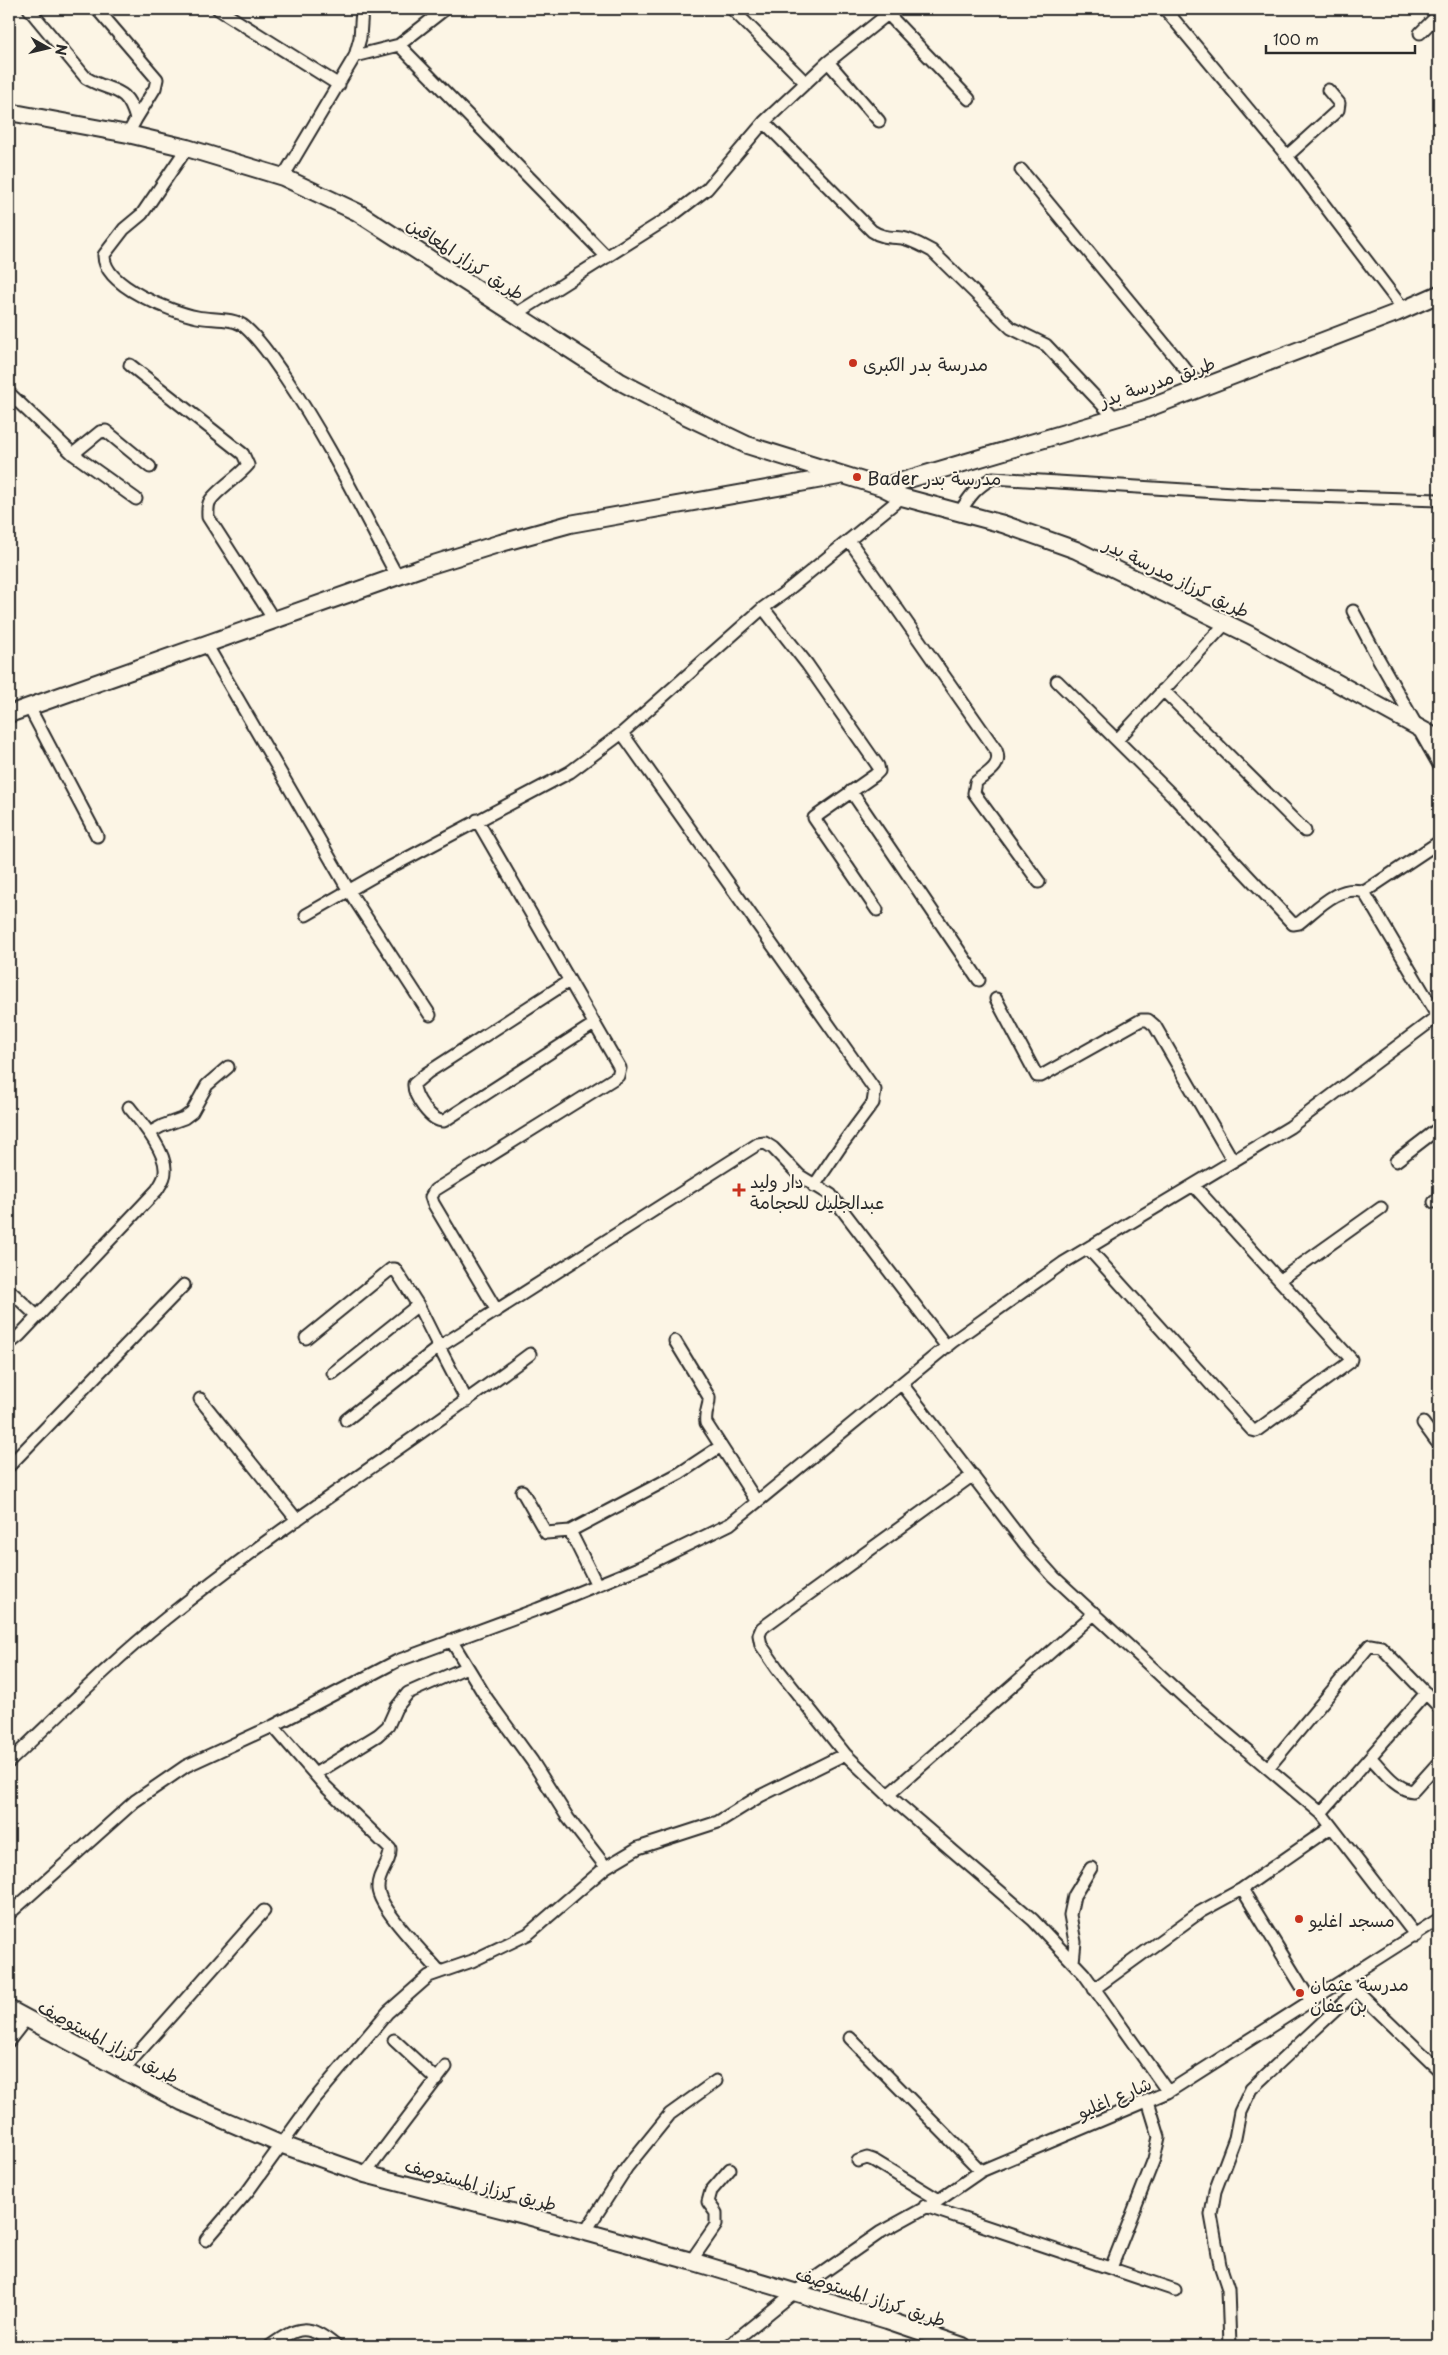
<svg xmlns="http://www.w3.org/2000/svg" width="1448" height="2355" viewBox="0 0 1448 2355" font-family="'Playpen Sans','Playpen Sans Arabic',sans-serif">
	<rect width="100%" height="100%" fill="#fcf5e5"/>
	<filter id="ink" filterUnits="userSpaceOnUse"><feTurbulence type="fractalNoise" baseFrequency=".02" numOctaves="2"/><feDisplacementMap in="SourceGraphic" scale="10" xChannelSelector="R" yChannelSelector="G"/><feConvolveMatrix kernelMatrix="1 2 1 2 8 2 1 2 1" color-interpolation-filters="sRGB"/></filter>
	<g filter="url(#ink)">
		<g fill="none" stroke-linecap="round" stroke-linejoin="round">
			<g stroke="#2b2b2b" stroke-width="15">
				<path id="street" d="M29 9 86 78C113 94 126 84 136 119L128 134
					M97 9 157 79 155 88 136 119
					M218 9 339 85
					M732 9 806 83
					M1165 9 1287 156 1404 310
					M887 13 969 99
					M1420 33 1439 14
					M399 45 607 257
					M355 56 399 45 445 9
					M828 62 879 121
					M764 122 872 231C882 238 891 237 902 238 913 240 922 246 932 251L1011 328 1046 345 1115 418
					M187 148 142 214 124 229 104 255C103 286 172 312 197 317 211 320 234 317 245 327 261 341 273 360 285 377 328 440 361 509 397 576
					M1287 156 1338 110 1339 103 1328 90
					M1021 170 1201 388
					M283 177 355 56 360 38 362 9
					M516 314 673 215 707 189 764 122 828 62 894 9
					M130 365 243 454 248 465C238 477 217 490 210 501 207 506 208 511 208 517L274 620
					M9 393 73 454 136 499
					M73 454 100 432 106 431 150 467
					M960 512C969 497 977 486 993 478L1249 494 1439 500
					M849 540 996 750C1003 766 987 773 976 782L974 793 1039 882
					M763 608 807 664 878 766 879 771 875 775 814 818 877 910
					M1353 611 1378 658 1439 765
					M206 644 349 891 430 1015
					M1057 681 1173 796 1293 924 1299 923C1317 909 1340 883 1364 892L1439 1019
					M1163 690 1305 831
					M29 707 97 836
					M622 733 875 1090 873 1103 841 1146 814 1186
					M1118 739 1226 623
					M851 791 979 980
					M477 820 620 1068 618 1076 435 1190 431 1197 433 1203 497 1311
					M1364 892 1439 842
					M306 915 383 871 570 772 622 733 763 608 784 593 902 497
					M569 981 427 1073 414 1084C413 1096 431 1122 444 1121L594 1024
					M996 999 1037 1076H1041L1141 1020H1148L1155 1026 1233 1161
					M149 1133 162 1126 184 1118 192 1112 207 1085 228 1067
					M1396 1161 1439 1128
					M1434 1202 1439 1198
					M1088 1248 1252 1430 1256 1431 1350 1362 1351 1359 1194 1186
					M1280 1280 1381 1208
					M9 1290 37 1316
					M306 1338 391 1269H395L418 1305 439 1347 346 1420
					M675 1341 709 1397C710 1407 704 1412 706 1423L757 1502
					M9 1344 19 1336 157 1190C160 1185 165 1179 165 1172 167 1152 141 1122 129 1107
					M333 1373 418 1305
					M902 1384 1028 1548 1054 1577 1186 1699 1321 1813 1416 1936
					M200 1399 297 1520
					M467 1401 439 1347 758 1144 765 1143 773 1148 800 1176 831 1195 947 1347
					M1423 1423 1439 1445
					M9 1466 184 1285
					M522 1491 546 1533 570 1531 597 1585
					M570 1531 680 1473 721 1446
					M451 1640 487 1699 532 1761 568 1818 606 1867
					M273 1726 325 1786 390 1849C391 1863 377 1873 378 1889 380 1910 425 1954 440 1972
					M845 1754 777 1668 761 1645 759 1635 762 1628 973 1475
					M1370 1757C1381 1768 1396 1790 1413 1791L1439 1762
					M9 1762C60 1714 110 1663 165 1619 282 1524 410 1444 530 1354
					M1268 1768 1370 1645 1381 1647 1439 1707
					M315 1774 378 1735 388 1726 396 1708 408 1693 467 1667
					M888 1795 1095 1613
					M1321 1813 1426 1693
					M1242 1889 1310 2000
					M9 1914 135 1801 186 1766 273 1726 397 1661 538 1609 648 1564 730 1524 952 1342 1063 1263 1290 1127 1439 1015
					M1073 1962 1075 1942 1070 1915 1074 1896 1091 1868
					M1352 1986 1439 2070
					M1094 1989 1200 1912 1242 1889 1331 1827
					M850 2038 981 2171
					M394 2040 437 2080
					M9 2041 26 2019
					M122 2071 264 1911
					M858 2161 867 2158 873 2160 939 2200
					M365 2174 446 2067
					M925 2206 1175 2290
					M585 2232 627 2167 670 2114 716 2081
					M206 2240 248 2191 313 2101 388 2012 429 1976 472 1961 528 1934 606 1867 638 1848 718 1822 760 1796 845 1754 888 1795 1033 1920 1084 1974 1168 2092
					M691 2261 716 2225V2213L708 2202 711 2191 730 2169
					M1111 2268 1154 2159 1159 2137 1148 2101
					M270 2346C298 2326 308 2323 336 2346
					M728 2346 795 2292 881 2232 939 2200 981 2171 1168 2092 1439 1919
					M1230 2346 1228 2289 1220 2265 1211 2215 1215 2191 1235 2138 1240 2112 1251 2089 1357 1990"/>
			</g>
			<g stroke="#2b2b2b" stroke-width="20">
				<path id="secondary" d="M9 112 128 134 187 148 283 177 357 212 619 381 682 414 747 445 882 487 902 497 1003 524 1076 550 1250 635 1439 739
					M882 487 1146 409 1396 313 1439 294
					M9 714 421 568 501 543 570 524 839 476
					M9 2009 182 2102 280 2144 365 2174 524 2215 691 2261 887 2320 963 2346"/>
			</g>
			<use href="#street" stroke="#fcf5e5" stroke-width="11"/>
			<use href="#secondary" stroke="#fcf5e5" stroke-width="16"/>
		</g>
	</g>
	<g fill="#c8321e" stroke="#fcf5e5" stroke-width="2">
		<circle cx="853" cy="363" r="5"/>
		<circle cx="857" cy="477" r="5"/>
		<path d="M736.5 1182.5h5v5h5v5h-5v5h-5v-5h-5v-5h5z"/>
		<circle cx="1299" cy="1919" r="5"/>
		<circle cx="1300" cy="1993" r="5"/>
	</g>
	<g text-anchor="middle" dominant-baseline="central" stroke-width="4" stroke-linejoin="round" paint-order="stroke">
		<g font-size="18" fill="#2b2b2b" stroke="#fcf5e5">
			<text transform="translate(466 258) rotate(33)">طريق كرزاز المعاقين</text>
			<text transform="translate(1157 381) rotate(-19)">طريق مدرسة بدر</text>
			<text transform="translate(1177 577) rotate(26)">طريق كرزاز مدرسة بدر</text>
			<text transform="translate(109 2041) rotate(28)">طريق كرزاز المستوصف</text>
			<text transform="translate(1114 2097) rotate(-23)">شارع اغليو</text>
			<text transform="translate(481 2184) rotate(15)">طريق كرزاز المستوصف</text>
			<text transform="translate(871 2296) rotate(18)">طريق كرزاز المستوصف</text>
		</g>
		<g font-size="18" fill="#2b2b2b" stroke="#fcf5e5" text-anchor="start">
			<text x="863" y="363">مدرسة بدر الكبرى</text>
			<text x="867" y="477">Bader مدرسة بدر</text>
			<text x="750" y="1180">دار وليد<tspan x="750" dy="21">عبدالجليل للحجامة</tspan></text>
			<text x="1309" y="1919">مسجد اغليو</text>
			<text x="1310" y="1983">مدرسة عثمان<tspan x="1310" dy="21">بن عفان</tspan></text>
		</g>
	</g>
	<rect width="1448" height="2355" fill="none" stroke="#fcf5e5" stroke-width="30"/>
	<rect x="15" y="15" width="1418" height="2325" fill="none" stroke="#2b2b2b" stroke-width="2" filter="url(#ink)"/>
	<g transform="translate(48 48) rotate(98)" stroke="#fcf5e5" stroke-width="4" paint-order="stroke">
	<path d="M0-4L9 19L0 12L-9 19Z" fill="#2b2b2b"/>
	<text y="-8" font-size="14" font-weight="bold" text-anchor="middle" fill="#2b2b2b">N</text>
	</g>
	<path d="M1266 45v8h149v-8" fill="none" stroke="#2b2b2b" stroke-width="2.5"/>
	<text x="1273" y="45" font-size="15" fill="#2b2b2b" stroke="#fcf5e5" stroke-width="4" paint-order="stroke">100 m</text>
</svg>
